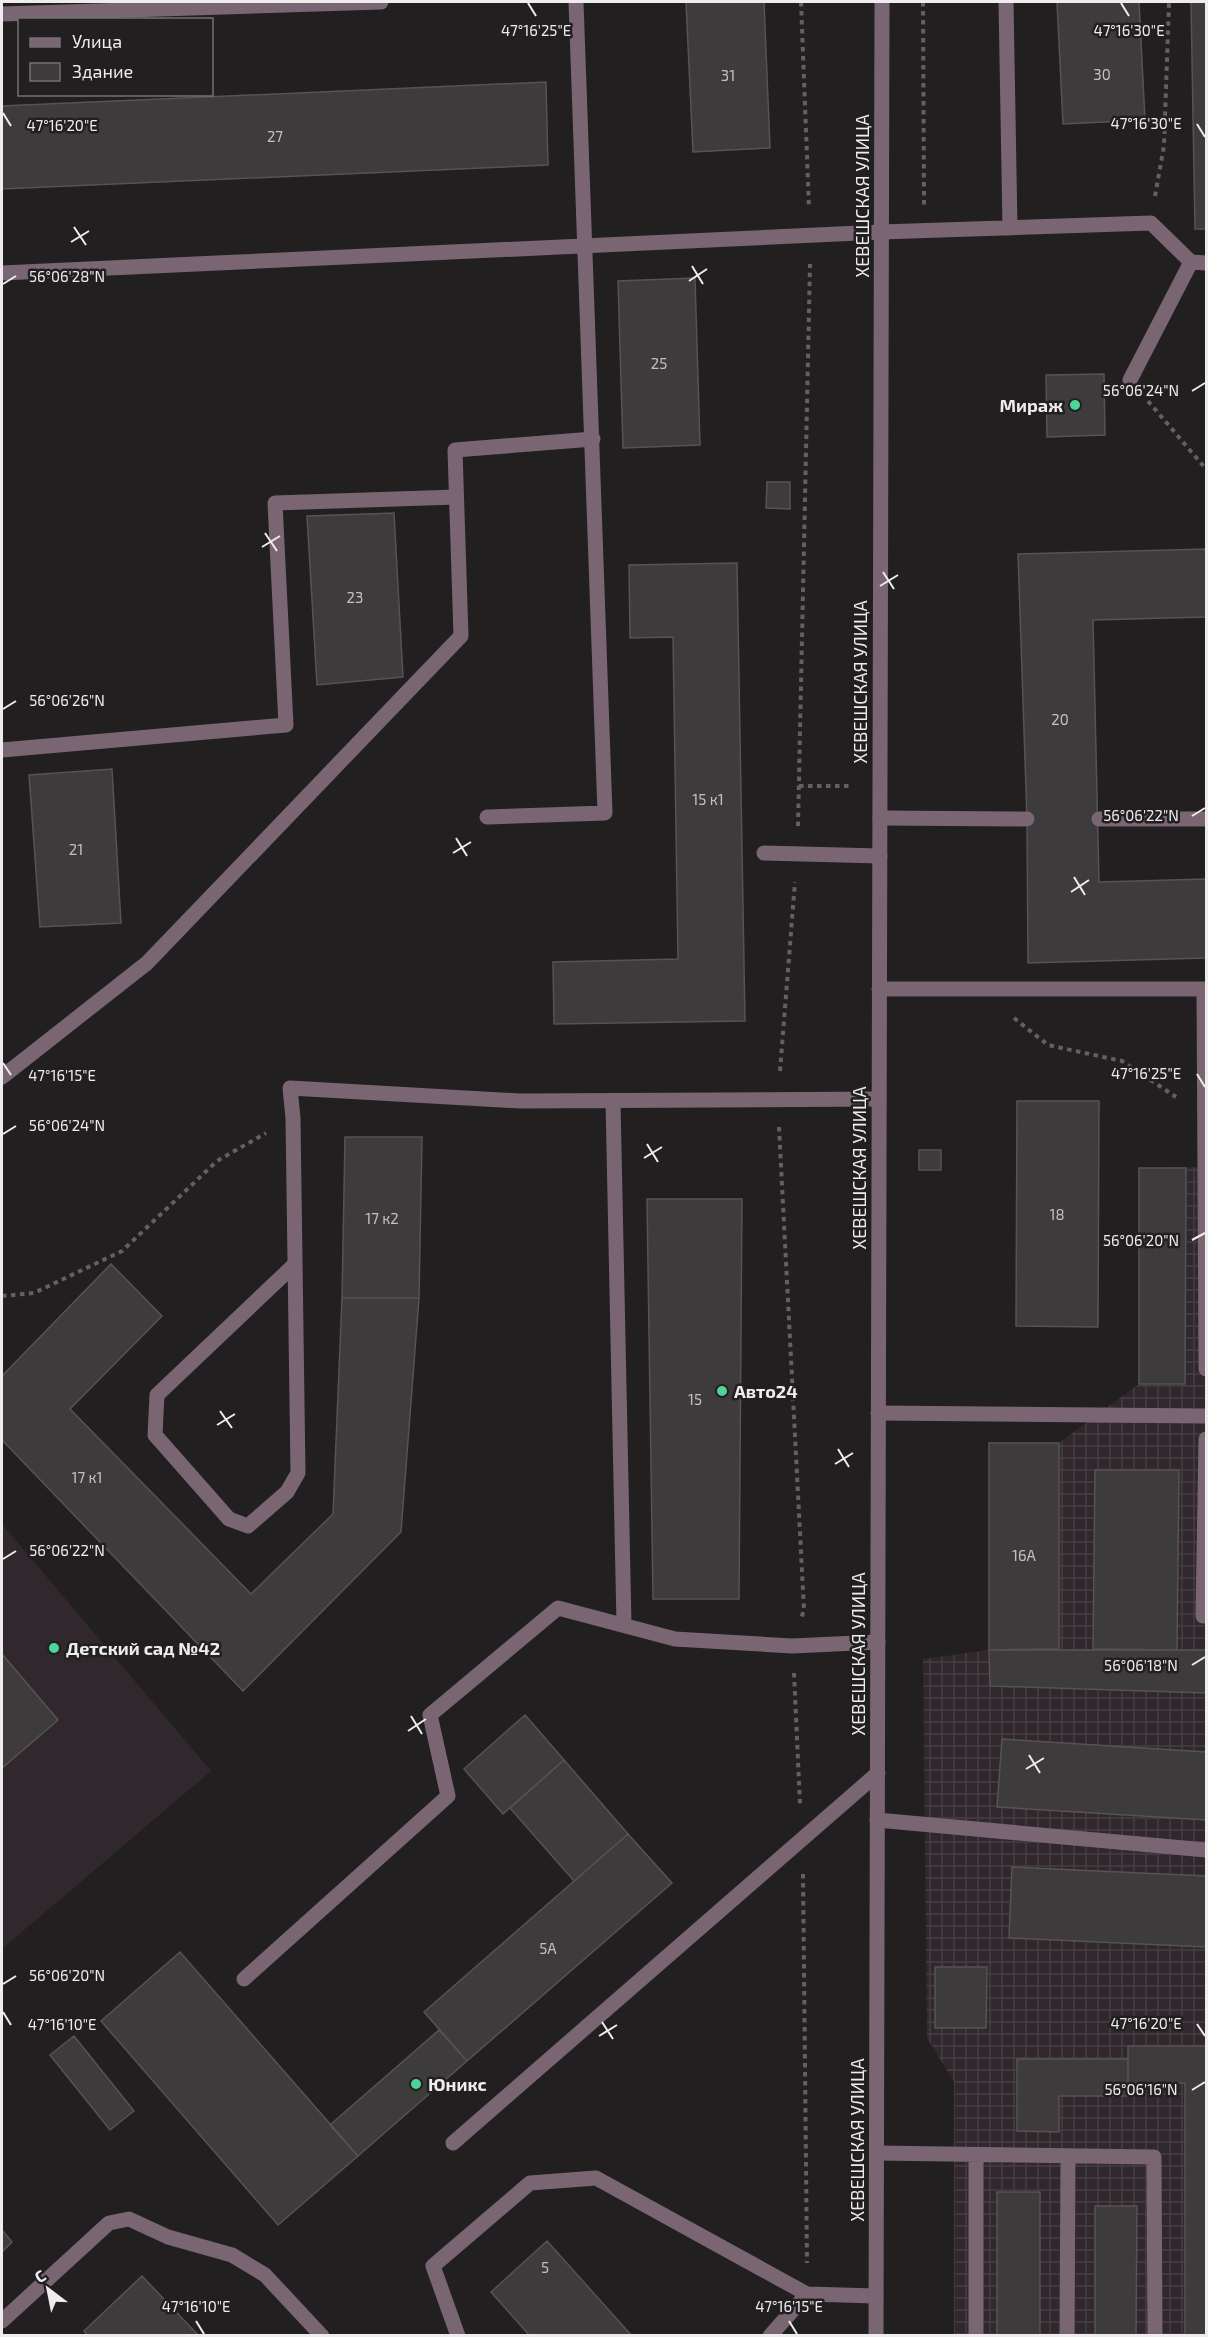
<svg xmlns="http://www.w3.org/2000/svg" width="1208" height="2337" viewBox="0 0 1208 2337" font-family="'Exo 2',sans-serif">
	<defs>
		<pattern id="industrial-grid" width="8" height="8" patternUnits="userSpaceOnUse" patternTransform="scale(1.5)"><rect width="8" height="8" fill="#30282c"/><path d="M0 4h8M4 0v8" fill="none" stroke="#443d41"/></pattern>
	</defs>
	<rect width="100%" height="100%" fill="#211f20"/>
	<path fill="#30282c" d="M2 1524 211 1771 2 1949Z"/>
	<path fill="url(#industrial-grid)" d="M1206 1167V2335H954V2082L927 2038 923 1659 989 1650V1443H1059L1139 1384V1168Z"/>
	<path fill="#3e3b3d" stroke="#565354" stroke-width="1.5" d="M686 2H764L770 148 693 152Z
		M1057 2H1139L1145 120 1063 124Z
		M1191 2H1206V229H1195Z
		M546 82 548 165 2 189V106Z
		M695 278 700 445 623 448 618 281Z
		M1104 374 1105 435 1047 437 1046 375Z
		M767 482H790V509L766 508Z
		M394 513 403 677 317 685 307 516Z
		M1206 549V617L1093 620 1099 882 1206 879V958L1028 963 1027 819 1018 554Z
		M737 563 745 1021 554 1024 553 962 678 959 673 637 630 638 629 565Z
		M112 769 121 923 40 927 29 775Z
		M1017 1101H1099L1098 1327 1016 1326Z
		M345 1137H422L419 1298H342Z
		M919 1150H941V1170H919Z
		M1139 1168H1186L1185 1384H1139Z
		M647 1199H742L739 1599H653Z
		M111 1264 162 1316 70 1409 251 1594 333 1514 342 1298H419L401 1532 243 1691 2 1440V1376Z
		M989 1443H1059V1649L989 1650Z
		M1095 1470H1179L1177 1650 1093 1649Z
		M989 1650H1206V1693L990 1686Z
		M2 1654 58 1720 2 1768Z
		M525 1715 564 1760 503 1814 464 1769Z
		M1002 1739 1206 1752V1820L997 1807Z
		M564 1760 628 1834 574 1881 510 1808Z
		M628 1834 672 1883 467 2061 424 2012Z
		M1012 1867 1206 1876V1947L1009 1938Z
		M180 1952 358 2156 278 2225 101 2021Z
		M935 1967H987L986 2028H935Z
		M439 2030 467 2061 358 2156 330 2125Z
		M74 2036 134 2111 110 2130 50 2055Z
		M1128 2046H1206V2336H1185V2083H1128Z
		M1017 2059H1128V2096H1059V2132L1017 2131Z
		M997 2192H1040V2336H997Z
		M1095 2206H1137L1136 2336H1095Z
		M2 2230 12 2242 2 2252Z
		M547 2241 632 2336H530L491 2292Z
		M142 2276 199 2336H88L84 2331Z"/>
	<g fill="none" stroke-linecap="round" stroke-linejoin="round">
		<path stroke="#626061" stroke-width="4" stroke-dasharray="4.5 4.5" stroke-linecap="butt" d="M801 2 809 208
			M923 2 924 205
			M1155 196 1164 146 1169 2
			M1148 401 1206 469
			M799 786H851
			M798 826 810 264
			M1014 1018 1048 1045 1122 1061 1176 1097
			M780 1071 795 882
			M779 1127 804 1610 801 1619
			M2 1296 34 1293 122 1251 217 1161 266 1133
			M794 1673 800 1804
			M803 1874 807 2263"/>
		<path stroke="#7a6572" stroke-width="15" d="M1006 2 1010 228
			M2 14 381 2
			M2 273 881 232 1151 223 1191 262 1206 263
			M1130 380 1191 262
			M2 750 286 725 275 503 456 497
			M487 817 605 813 576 2
			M880 818 1027 819
			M1099 819H1206
			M764 853 880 856
			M879 989H1204L1206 1369
			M2 1077 147 963 461 636 455 450 593 439
			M613 1101 624 1625
			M294 1265 157 1395 155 1435 229 1519 248 1526 287 1492 298 1473 293 1118 290 1088 520 1101 879 1099
			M878 1413 1206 1416
			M1203 1616 1206 1439
			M877 1820 1206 1850
			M244 1979 448 1796 430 1715 558 1608 675 1639 792 1646 878 1642
			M453 2143 878 1773
			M877 2153 1154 2157 1155 2336
			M976 2156V2336
			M2 2321 109 2223 129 2219 168 2237 232 2255 265 2275 322 2336
			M458 2336 433 2266 530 2183 596 2178 807 2294 876 2296
			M770 2336 807 2294
			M1067 2336 1068 2156"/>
		<path stroke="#7a6572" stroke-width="15" d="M876 2336 882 2"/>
	</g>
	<path fill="none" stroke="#eeeced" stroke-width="2" d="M528 3 536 16M1121 3 1129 16M3 113 11 126M1197 124 1205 137M74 227 86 245M71 242 89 231M692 266 703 284M689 281 707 269M3 284 16 276M1192 391 1205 383M265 533 277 551M262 547 280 536M883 572 894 589M880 586 898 575M3 709 16 701M1192 816 1205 808M456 838 467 856M453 853 471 842M1074 877 1085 895M1071 892 1089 880M3 1063 11 1075M1197 1074 1205 1087M3 1134 16 1126M647 1144 658 1162M644 1158 662 1147M1192 1240 1205 1233M220 1411 232 1428M217 1425 235 1414M838 1449 849 1467M835 1464 853 1453M3 1559 16 1551M1192 1665 1205 1657M411 1716 422 1734M408 1731 426 1719M1029 1755 1040 1773M1026 1769 1044 1758M3 1984 16 1976M3 2012 11 2025M602 2022 613 2039M1197 2024 1205 2036M599 2036 617 2025M1192 2090 1205 2082M196 2321 204 2334M789 2321 797 2334"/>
	<g fill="#4ed399" stroke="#211f20" stroke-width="2">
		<circle cx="1075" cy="405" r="6"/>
		<circle cx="722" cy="1391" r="6"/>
		<circle cx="54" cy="1648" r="6"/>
		<circle cx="416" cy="2084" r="6"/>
	</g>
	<g text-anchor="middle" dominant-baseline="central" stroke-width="5" stroke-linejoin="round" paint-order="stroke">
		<g font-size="15" fill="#c2c0c1">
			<text x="1102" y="74">30</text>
			<text x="728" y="75">31</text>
			<text x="275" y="136">27</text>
			<text x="659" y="363">25</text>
			<text x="355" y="597">23</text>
			<text x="1060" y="719">20</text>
			<text x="708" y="799">15 к1</text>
			<text x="76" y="849">21</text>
			<text x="1057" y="1214">18</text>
			<text x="382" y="1218">17 к2</text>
			<text x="695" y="1399">15</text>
			<text x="87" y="1477">17 к1</text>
			<text x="1024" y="1555">16А</text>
			<text x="548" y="1948">5А</text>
			<text x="545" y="2267">5</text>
		</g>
		<g font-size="18" fill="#eeeced" stroke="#211f20">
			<text transform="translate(862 196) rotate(-90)">ХЕВЕШСКАЯ УЛИЦА</text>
			<text transform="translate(860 682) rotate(-90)">ХЕВЕШСКАЯ УЛИЦА</text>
			<text transform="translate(859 1168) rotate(-90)">ХЕВЕШСКАЯ УЛИЦА</text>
			<text transform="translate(858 1654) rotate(-90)">ХЕВЕШСКАЯ УЛИЦА</text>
			<text transform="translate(857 2140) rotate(-90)">ХЕВЕШСКАЯ УЛИЦА</text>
		</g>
		<g font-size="18" font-weight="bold" fill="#eeeced" stroke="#211f20" text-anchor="start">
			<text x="1063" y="405" text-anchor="end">Мираж</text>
			<text x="734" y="1391">Авто24</text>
			<text x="66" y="1648">Детский сад №42</text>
			<text x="428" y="2084">Юникс</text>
		</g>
	</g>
	<g font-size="15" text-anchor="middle" fill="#eeeced" stroke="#211f20" stroke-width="5" stroke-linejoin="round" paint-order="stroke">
		<text x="536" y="36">47°16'25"E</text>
		<text x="1129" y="36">47°16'30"E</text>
		<text x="1146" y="129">47°16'30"E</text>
		<text x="62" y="131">47°16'20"E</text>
		<text x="67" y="282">56°06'28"N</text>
		<text x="1141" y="396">56°06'24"N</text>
		<text x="67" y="706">56°06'26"N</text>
		<text x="1141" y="821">56°06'22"N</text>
		<text x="1146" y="1079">47°16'25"E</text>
		<text x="62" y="1081">47°16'15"E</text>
		<text x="67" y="1131">56°06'24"N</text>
		<text x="1141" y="1246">56°06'20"N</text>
		<text x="67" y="1556">56°06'22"N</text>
		<text x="1141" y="1671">56°06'18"N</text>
		<text x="67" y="1981">56°06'20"N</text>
		<text x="1146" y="2029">47°16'20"E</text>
		<text x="62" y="2030">47°16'10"E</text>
		<text x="1141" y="2095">56°06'16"N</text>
		<text x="196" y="2312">47°16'10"E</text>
		<text x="789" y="2312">47°16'15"E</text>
	</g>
	<rect width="1208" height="2337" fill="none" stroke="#eeeced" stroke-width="6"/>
	<rect x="18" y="18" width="195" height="78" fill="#211f20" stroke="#737172" stroke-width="1.5"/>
	<rect x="30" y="38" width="30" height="9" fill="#7a6572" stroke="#737172" stroke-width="1.5"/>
	<text x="72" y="48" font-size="18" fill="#eeeced">Улица</text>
	<rect x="30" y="63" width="30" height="18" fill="#3e3b3d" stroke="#737172" stroke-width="1.5"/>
	<text x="72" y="78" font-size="18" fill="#eeeced">Здание</text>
	<g transform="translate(48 2289) rotate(328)" stroke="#211f20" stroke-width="4.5" paint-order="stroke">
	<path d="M0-4.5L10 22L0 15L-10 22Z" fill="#eeeced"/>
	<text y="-9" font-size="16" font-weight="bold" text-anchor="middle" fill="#eeeced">С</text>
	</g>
</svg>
